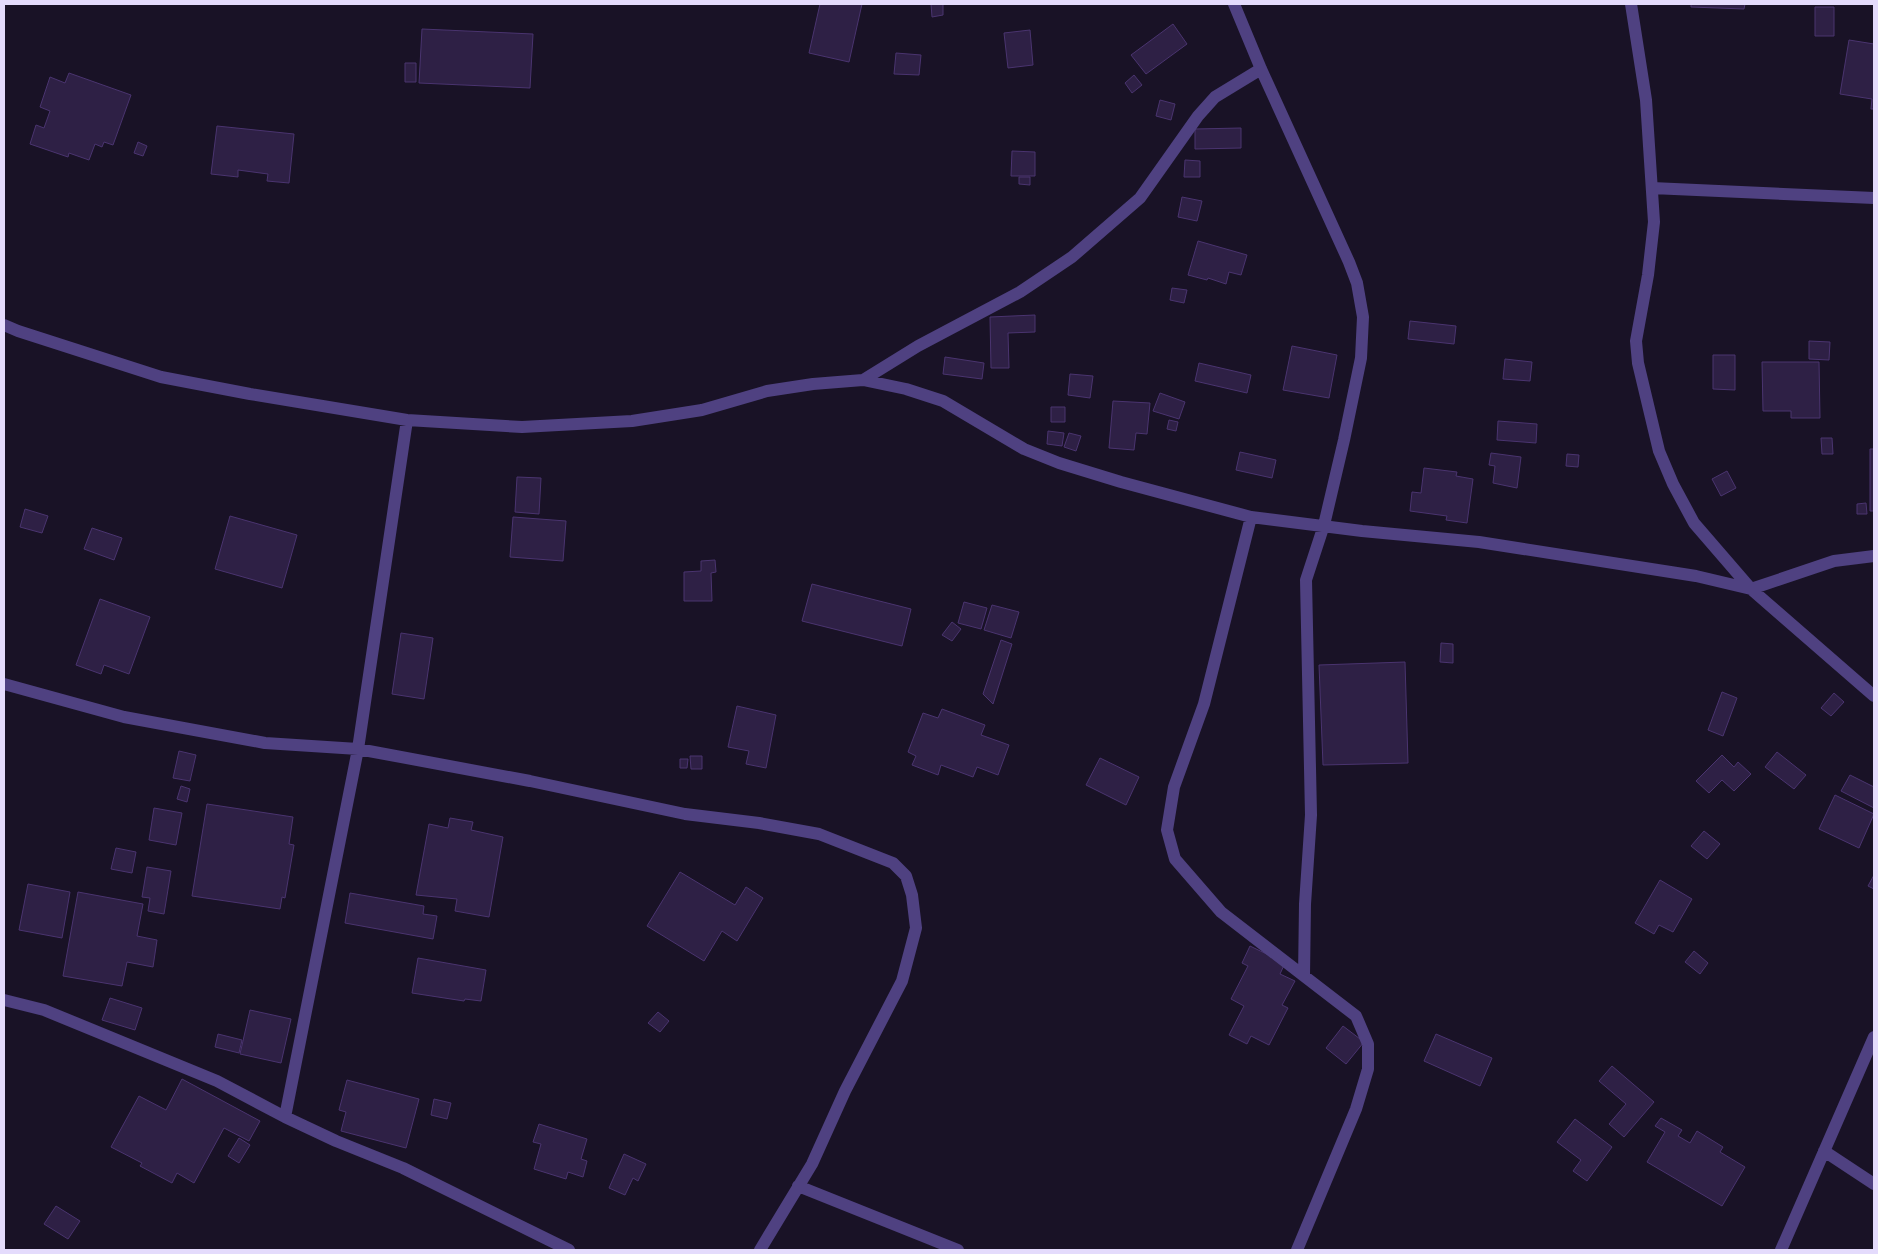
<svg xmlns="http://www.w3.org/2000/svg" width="1878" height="1254" viewBox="0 0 1878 1254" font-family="Lato,sans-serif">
	<rect width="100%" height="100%" fill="#191226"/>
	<path fill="#2e2045" stroke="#4a346f" d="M820 4H862L849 62 809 53Z
		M931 4H943V15L932 17Z
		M1691 4H1745L1744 9 1691 7Z
		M1815 7H1834V36H1815Z
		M1173 24 1187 44 1146 74 1131 55Z
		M422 29 533 34 530 88 419 83Z
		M1030 30 1033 65 1008 68 1004 33Z
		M1849 40 1874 44V109H1871L1872 99 1840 94Z
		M896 53 921 55 919 75 894 74Z
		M405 63H416V82H405Z
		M69 73 131 95 113 145 104 142 102 147 95 144 89 160 69 153 68 157 30 144 36 125 44 128 50 111 40 107 50 77 65 83Z
		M1134 75 1142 85 1132 93 1125 83Z
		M1160 100 1175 104 1171 120 1156 116Z
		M217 126 294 134 289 183 267 181 268 174 238 170V177L211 174Z
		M1241 128V148L1195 149V129Z
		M138 142 147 146 143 156 134 153Z
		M1012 151 1035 152V176H1011Z
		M1185 160 1200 161V177H1184Z
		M1019 177H1030V185L1019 184Z
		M1182 197 1202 201 1197 221 1178 217Z
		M1198 241 1247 255 1241 275 1229 272 1226 284 1208 278 1207 280 1188 275Z
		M1172 288 1187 290 1184 303 1170 300Z
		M1035 315V332L1008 333 1009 368H991L990 317Z
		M1410 321 1456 326 1454 344 1408 339Z
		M1809 341 1830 342 1829 360 1809 359Z
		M1292 346 1337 355 1329 398 1283 390Z
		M1713 355H1735V390L1713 389Z
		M945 357 984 363 982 379 943 374Z
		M1505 359 1532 362 1530 381 1503 379Z
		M1762 362H1819L1820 418H1791V411H1763Z
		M1199 363 1251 375 1247 393 1195 381Z
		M1070 374 1093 376 1090 398 1068 395Z
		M1160 393 1185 402 1179 419 1153 411Z
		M1113 401 1150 403 1147 434 1136 433 1134 450 1109 448Z
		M1051 407H1065V422H1051Z
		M1169 420 1178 422 1176 431 1167 429Z
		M1498 421 1537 424 1536 443 1497 440Z
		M1048 431 1064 433 1062 446 1047 444Z
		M1069 433 1081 436 1076 451 1064 447Z
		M1821 438H1832L1833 454H1822Z
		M1870 449H1874V511H1870Z
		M1240 452 1276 460 1272 478 1236 470Z
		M1491 453 1521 457 1517 488 1493 483 1495 466 1489 465Z
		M1567 454 1579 455 1578 467 1566 466Z
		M1424 468 1457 472 1456 476 1473 479 1467 523 1446 520 1447 516 1410 511 1412 492 1421 493Z
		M1727 471 1736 488 1721 496 1712 479Z
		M517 477 541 478 539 514 515 512Z
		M1866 503 1867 514H1857V504Z
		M25 509 48 516 42 533 20 527Z
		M230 516 297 535 282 588 215 569Z
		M513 517 566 521 563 561 510 557Z
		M92 528 122 538 114 560 84 549Z
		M715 560 716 572 711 573 712 601H684V572L701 571V561Z
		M812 584 911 609 902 646 802 621Z
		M100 599 150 617 129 674 104 665 101 674 76 665Z
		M964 602 987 608 981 629 958 623Z
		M992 605 1019 612 1011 638 984 630Z
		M952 622 961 629 952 641 942 635Z
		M401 633 433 638 424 699 392 694Z
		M1001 640 1012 644 993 704 983 694Z
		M1441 643 1453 644V663L1440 662Z
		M1405 662 1408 763 1323 765 1319 665Z
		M1722 692 1737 698 1723 736 1708 730Z
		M1834 693 1844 702 1831 716 1821 708Z
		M737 706 776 715 766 768 746 764 749 751 728 747Z
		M942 709 985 725 981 735 1009 745 998 775 977 767 973 777 941 765 938 775 912 765 916 756 908 752 923 713 938 718Z
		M179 751 196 755 190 781 173 778Z
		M1777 752 1806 775 1794 789 1765 767Z
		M1722 755 1734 767 1738 762 1751 774 1734 791 1722 780 1709 793 1696 781Z
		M690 756H702V769H691Z
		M1100 758 1139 777 1126 805 1086 785Z
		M680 759H688L687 768H680Z
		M1850 775 1874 787V808L1841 791Z
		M181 786 190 789 187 802 177 799Z
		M1835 795 1874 814 1859 848 1819 829Z
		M207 804 293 817 289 844 294 845 285 898 282 897 280 909 192 896Z
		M154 808 182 813 176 845 149 840Z
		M450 818 473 822 471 830 503 837 489 917 455 911 457 899 416 895 429 824 448 828Z
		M1704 831 1720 844 1707 859 1691 846Z
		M116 848 136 852 132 873 111 869Z
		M147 867 171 871 164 914 148 911 150 898 142 897Z
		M680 872 735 905 746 887 763 898 737 941 722 931 704 961 647 926Z
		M1874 875V889L1868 886Z
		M1660 880 1692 899 1673 932 1659 925 1654 934 1635 923Z
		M28 884 70 892 62 938 19 930Z
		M78 892 143 904 137 936 157 940 153 967 127 962 122 986 63 976Z
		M350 893 424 906 423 914 437 916 433 939 345 923Z
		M1250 946 1285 963 1280 974 1295 981 1282 1005 1288 1008 1269 1045 1251 1036 1247 1044 1229 1035 1244 1006 1231 999 1248 966 1242 963Z
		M1694 951 1708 963 1700 974 1685 962Z
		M418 958 486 970 481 1001 465 999 464 1001 412 993Z
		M110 998 142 1008 135 1030 102 1020Z
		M250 1010 291 1019 281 1063 240 1054Z
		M658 1012 669 1021 660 1032 648 1023Z
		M1343 1026 1364 1042 1346 1064 1326 1048Z
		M218 1034 242 1040 239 1053 215 1047Z
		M1436 1034 1492 1058 1480 1086 1424 1061Z
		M1612 1066 1654 1102 1624 1137 1609 1124 1626 1104 1599 1081Z
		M182 1079 260 1121 249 1141 224 1128 194 1183 177 1173 172 1183 140 1166 142 1163 111 1147 139 1096 166 1110Z
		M347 1080 419 1099 406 1148 341 1131 346 1112 339 1110Z
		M434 1099 451 1103 447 1119 431 1115Z
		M1661 1118 1682 1130 1678 1136 1690 1143 1697 1131 1723 1147 1720 1152 1745 1167 1722 1206 1647 1162 1665 1132 1655 1126Z
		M1575 1119 1612 1147 1587 1181 1573 1171 1581 1160 1557 1142Z
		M539 1124 587 1139 581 1159 587 1161 583 1177 568 1172 566 1179 534 1169 541 1144 533 1142Z
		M239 1138 250 1145 239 1163 228 1156Z
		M624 1154 646 1164 638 1181 633 1178 625 1195 609 1188Z
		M56 1206 80 1221 68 1239 44 1224Z"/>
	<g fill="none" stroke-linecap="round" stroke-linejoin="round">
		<path stroke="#4f4181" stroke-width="12" d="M1234 4 1261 69 1349 262 1357 283 1363 317 1361 358 1344 440 1324 525 1306 580 1311 815 1305 904 1304 976 1356 1016 1368 1044V1069L1356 1109 1297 1250
			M1631 4 1646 100 1654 222 1648 275 1636 341 1638 363 1659 451 1673 484 1694 523 1751 589 1874 696
			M1652 188 1874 198
			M4 325 18 331 161 377 250 394 407 420 522 427 632 421 702 410 767 391 813 384 863 380 906 389 943 401 1024 449 1059 463 1121 482 1251 517 1362 531 1479 542 1696 576 1751 589 1834 561 1874 556
			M863 380 918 346 1020 292 1072 257 1140 198 1198 116 1215 97 1261 69
			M1251 517 1204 704 1174 787 1167 830 1175 859 1221 912 1304 976
			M4 684 124 717 265 743 358 749 530 781 685 814 759 823 819 834 893 863 906 876 912 895 916 928 902 981 845 1091 812 1164 760 1250
			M4 1000 44 1010 217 1081 285 1117 336 1141 403 1168 569 1250
			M285 1117 358 749 407 420
			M1824 1151 1874 1184
			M798 1186 958 1250
			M1781 1250 1874 1037"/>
	</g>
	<rect width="1878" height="1254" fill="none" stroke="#e4dbfc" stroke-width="10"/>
</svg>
